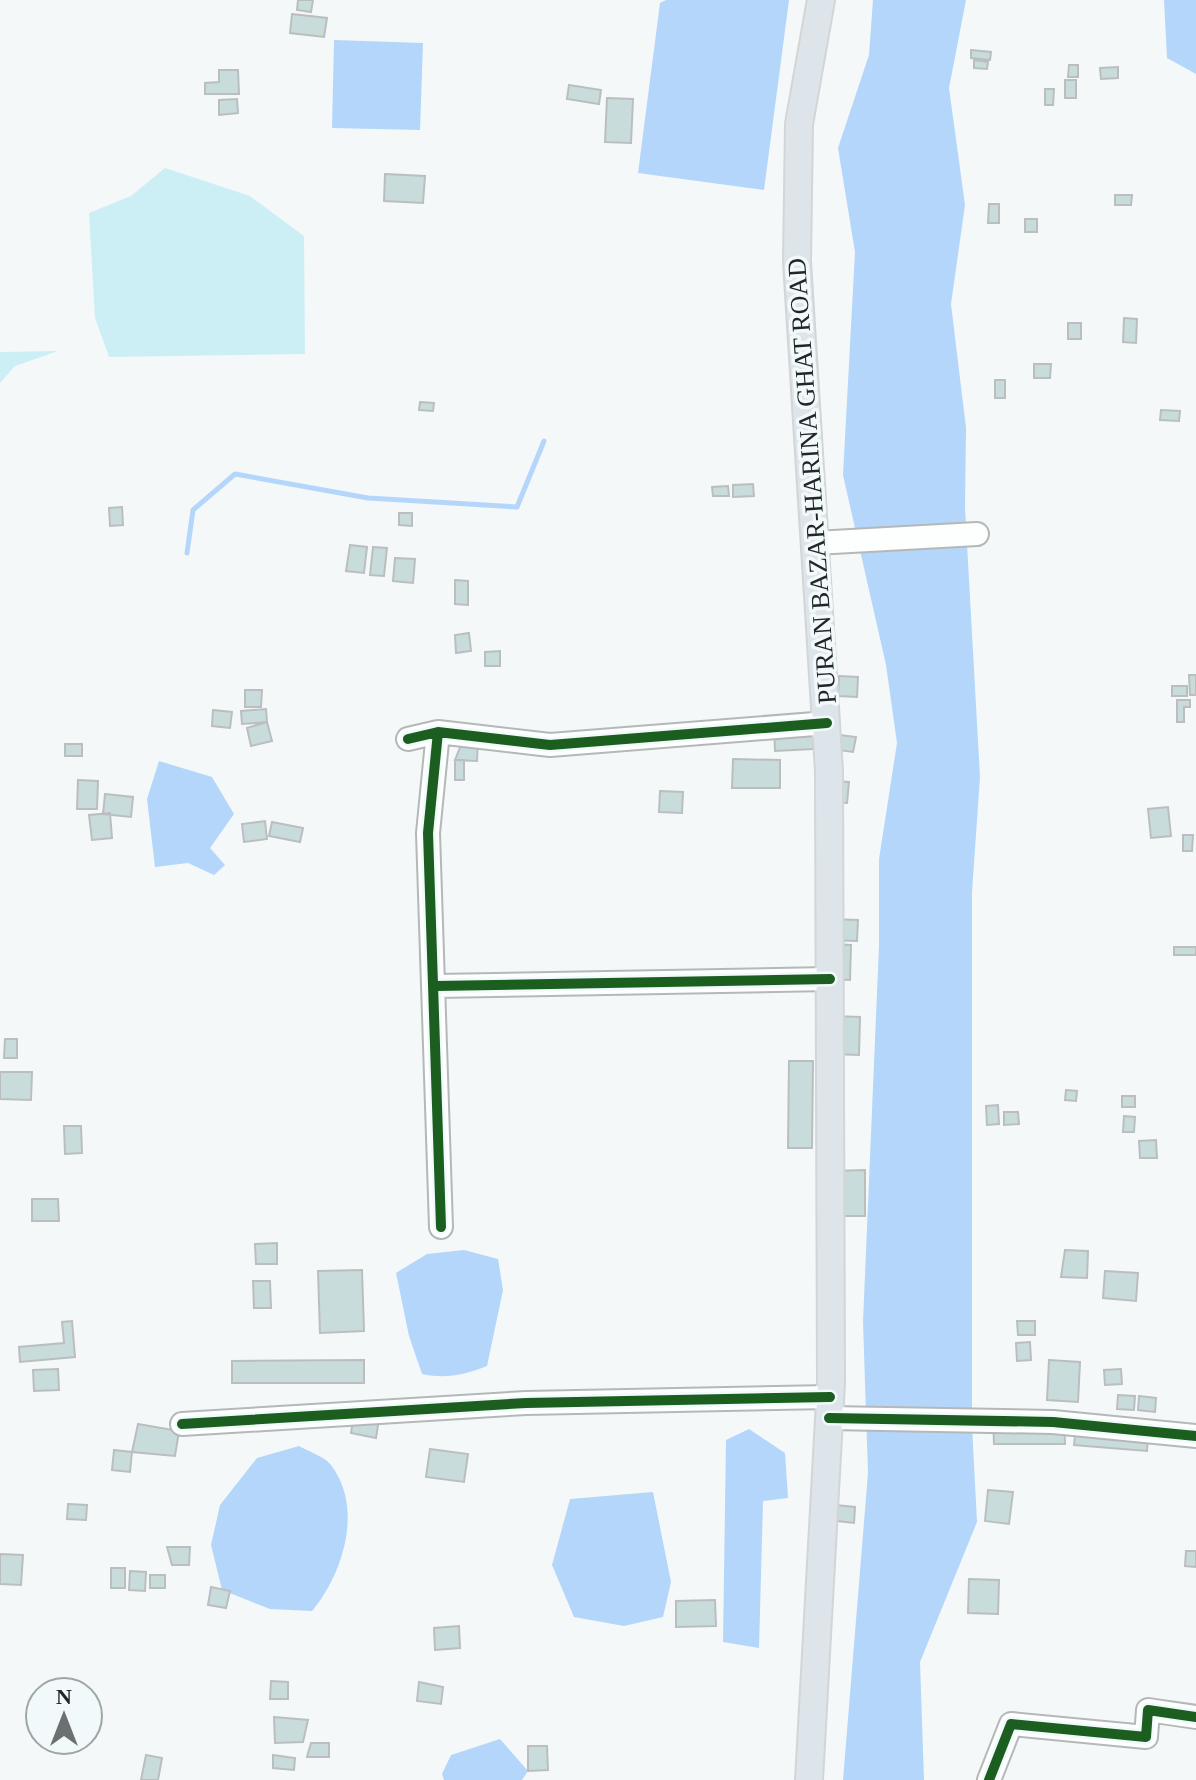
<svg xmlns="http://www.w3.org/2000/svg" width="1196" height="1780" viewBox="0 0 1196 1780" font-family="'Times New Roman',serif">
	<rect width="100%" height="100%" fill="#f4f8f9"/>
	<path fill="#cceff6" d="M165 168 250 196 304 236 305 354 109 357 95 318 89 213 131 196Z
		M58 351 15 366 0 383V352Z"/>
	<path fill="#b4d6fb" d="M666 0H789L764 190 638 173 660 3Z
		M873 0H966L949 88 965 205 951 304 966 428 965 508 980 777 972 892V1425L977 1522 920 1662 924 1780H843L868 1473 863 1322 879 946V859L897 743 886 665 843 475 855 252 838 148 869 55Z
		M1164 0H1196V74L1167 58Z
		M334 40 423 43 420 130 332 128Z
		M159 761 212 777 234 814 210 848 225 865 214 875 188 863 155 867 147 799Z
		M464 1250 498 1259 503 1290 487 1366C464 1375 446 1379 422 1374L409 1336 396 1273 427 1254Z
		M749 1429 785 1453 788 1498 763 1501 759 1648 723 1642 726 1440Z
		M299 1446C308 1451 325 1457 331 1465 364 1508 343 1574 312 1611L270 1609 222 1590 211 1545 220 1505 257 1458Z
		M653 1492 671 1582 663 1617 624 1626 574 1617 552 1565 570 1499Z
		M500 1739 528 1771 522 1780H444L442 1774 451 1755Z"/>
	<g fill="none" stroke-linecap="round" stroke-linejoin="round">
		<path stroke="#b4d6fb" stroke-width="5" d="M187 553 193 510 235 474 368 498 517 507 544 441"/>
	</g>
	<path fill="#c9dcdc" stroke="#bbbebf" stroke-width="2" d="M298 0H313L311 12 297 10Z
		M292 14 327 18 324 37 290 33Z
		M971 50 991 52 990 60 971 58Z
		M974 60 988 62 987 69 974 68Z
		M1069 65H1078V77H1068Z
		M1118 67V78L1101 79 1100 68Z
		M219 70H238L239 94H205V83L219 82Z
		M1065 80H1076V98H1065Z
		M569 85 601 90 599 104 567 99Z
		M1045 89H1054L1053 105H1045Z
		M607 98 633 99 631 143 605 142Z
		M237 99 238 113 219 115V100Z
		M385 174 425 176 423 203 384 201Z
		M1115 195H1132L1131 205H1115Z
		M989 204H999V223H988Z
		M1025 219H1037V232H1025Z
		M1124 318 1137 319 1136 343 1123 342Z
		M1068 323H1081V339H1068Z
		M1034 364H1051L1050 378H1034Z
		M995 380H1005V398H995Z
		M420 402 434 403 433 411 419 410Z
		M1161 410 1180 411 1179 421 1160 420Z
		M753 484 754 496 733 497V485Z
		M728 486 729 496H713L712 487Z
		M122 507 123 525 110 526 109 508Z
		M399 513H412V526L399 525Z
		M350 545 367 547 364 573 346 571Z
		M373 547 387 548 384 576 370 575Z
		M395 558 415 559 413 583 393 581Z
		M455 580 468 581V605L455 604Z
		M469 633 471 651 456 653 455 635Z
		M500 651V666H485V652Z
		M1189 675H1196V695H1190Z
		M839 676 858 677 857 697 838 696Z
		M1172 686H1187V696H1172Z
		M245 690H262L261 707H245Z
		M1177 700H1190V707H1184V722H1177Z
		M266 709 267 722 242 724 241 711Z
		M213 710 232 712 230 728 212 726Z
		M267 722 272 741 251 746 247 728Z
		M774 725 815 728 813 749 775 751Z
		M832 734 856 737 853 752 830 749Z
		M463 740H478L477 761 455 760Z
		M65 744H82V756H65Z
		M733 759 780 760V788H732Z
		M455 760H464V780H455Z
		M78 780 98 781 97 809H77Z
		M834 781 849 782 847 803 832 802Z
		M660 791 683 792 682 813 659 812Z
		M105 794 133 797 131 817 103 814Z
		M1168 807 1171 836 1151 838 1148 809Z
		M110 813 112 838 92 840 89 815Z
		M265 821 267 839 244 842 242 824Z
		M272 822 303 828 300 842 269 836Z
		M1183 835H1193L1192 851H1183Z
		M830 919 858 920 857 941 829 940Z
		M832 944 851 945 850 980 830 979Z
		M1174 947H1196V955H1174Z
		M833 1016 860 1017 859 1055 832 1054Z
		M5 1039H17V1058H4Z
		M789 1061H813L812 1148H788Z
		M0 1072H32L31 1100 0 1099Z
		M1066 1090 1077 1091 1076 1101 1065 1100Z
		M1122 1096H1135V1107H1122Z
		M998 1105 999 1124 987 1125 986 1106Z
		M1004 1112H1018L1019 1124 1004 1125Z
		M1124 1116 1135 1117 1134 1132H1123Z
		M64 1126H81L82 1153 65 1154Z
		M1156 1140 1157 1158H1140L1139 1141Z
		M865 1170V1216H833L832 1171Z
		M32 1199H58L59 1221H32Z
		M277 1243V1264H256L255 1244Z
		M1065 1250 1088 1251 1087 1278 1061 1277Z
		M362 1270 364 1331 320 1333 318 1271Z
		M1105 1271 1138 1273 1136 1301 1103 1298Z
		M253 1281H270L271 1308H254Z
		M72 1321 75 1357 20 1362 19 1347 64 1343 62 1322Z
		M1017 1321H1035V1335H1018Z
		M1030 1342 1031 1360 1017 1361 1016 1343Z
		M364 1360V1383H232V1361Z
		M1049 1360 1080 1362 1078 1402 1047 1400Z
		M58 1369 59 1390 34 1391 33 1370Z
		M1121 1369 1122 1384 1105 1385 1104 1370Z
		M1118 1395 1135 1396 1134 1410 1117 1409Z
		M1139 1396 1156 1398 1155 1412 1138 1410Z
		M354 1414 379 1419 376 1438 351 1433Z
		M1064 1417 1065 1444H994L993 1418Z
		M138 1424 179 1431 175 1456 132 1452Z
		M1076 1428 1148 1434 1147 1451 1074 1445Z
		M430 1449 468 1454 464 1482 426 1477Z
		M114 1450 132 1452 130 1472 112 1470Z
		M988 1490 1013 1492 1009 1524 985 1521Z
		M68 1504 87 1505 86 1520 67 1519Z
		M835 1505 855 1507 854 1523 837 1521Z
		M167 1547H190L189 1565H172Z
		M1186 1551H1196V1567L1185 1566Z
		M0 1554 23 1555 21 1585 0 1584Z
		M111 1568H125V1588H111Z
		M130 1571 146 1572 145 1591 129 1590Z
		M150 1575H165V1588H150Z
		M969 1579 999 1580 998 1614 968 1613Z
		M211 1587 230 1591 226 1608 208 1605Z
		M715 1600 716 1626 676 1627V1601Z
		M459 1626 460 1648 435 1650 434 1628Z
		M271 1681 288 1682V1699H270Z
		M419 1682 443 1687 441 1704 417 1701Z
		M274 1717 308 1720 303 1742 275 1743Z
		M311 1743H329V1757H307Z
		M528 1746H547L548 1770 528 1771Z
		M146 1755 162 1758 158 1780H141Z
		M273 1755 295 1758 294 1770 273 1768Z"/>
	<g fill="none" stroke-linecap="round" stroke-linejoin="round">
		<g stroke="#b5b8b9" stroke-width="26">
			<path id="minor" d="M815 543 977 534
				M438 732 428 833 441 1227
				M408 739 438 732 550 745 827 723
				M436 986 830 979
				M829 1418 1053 1422 1196 1436
				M182 1424 526 1403 830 1397
				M989 1780 1011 1724 1146 1737 1148 1710 1196 1717"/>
		</g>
		<g stroke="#d3d5d6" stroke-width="30">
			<path id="major" d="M809 1780 831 1383 829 771 797 262 799 124 821 0"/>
		</g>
		<use href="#minor" stroke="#fdfefe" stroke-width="22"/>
		<use href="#major" stroke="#dde5ea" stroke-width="26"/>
		<g stroke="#f2f9fb" stroke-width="15">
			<path id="cycleway" d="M438 732 428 833 441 1227
				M408 739 438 732 550 745 827 723
				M436 986 830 979
				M829 1418 1053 1422 1196 1436
				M182 1424 526 1403 830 1397
				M989 1780 1011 1724 1146 1737 1148 1710 1196 1717"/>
		</g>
		<use href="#cycleway" stroke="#1b5e20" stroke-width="10"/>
	</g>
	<g text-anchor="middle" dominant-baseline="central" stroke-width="7" stroke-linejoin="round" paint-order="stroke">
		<g font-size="26" fill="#232627" stroke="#f2f9fb">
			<text transform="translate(812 481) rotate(-94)">PURAN BAZAR-HARINA GHAT ROAD</text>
		</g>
	</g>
	<g transform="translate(64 1716)"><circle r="38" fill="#f2f9fb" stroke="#9fa5a6" stroke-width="2"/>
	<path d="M0-6L14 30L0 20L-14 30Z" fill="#6c7070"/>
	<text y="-12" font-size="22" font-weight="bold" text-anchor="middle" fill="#232627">N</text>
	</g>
</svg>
